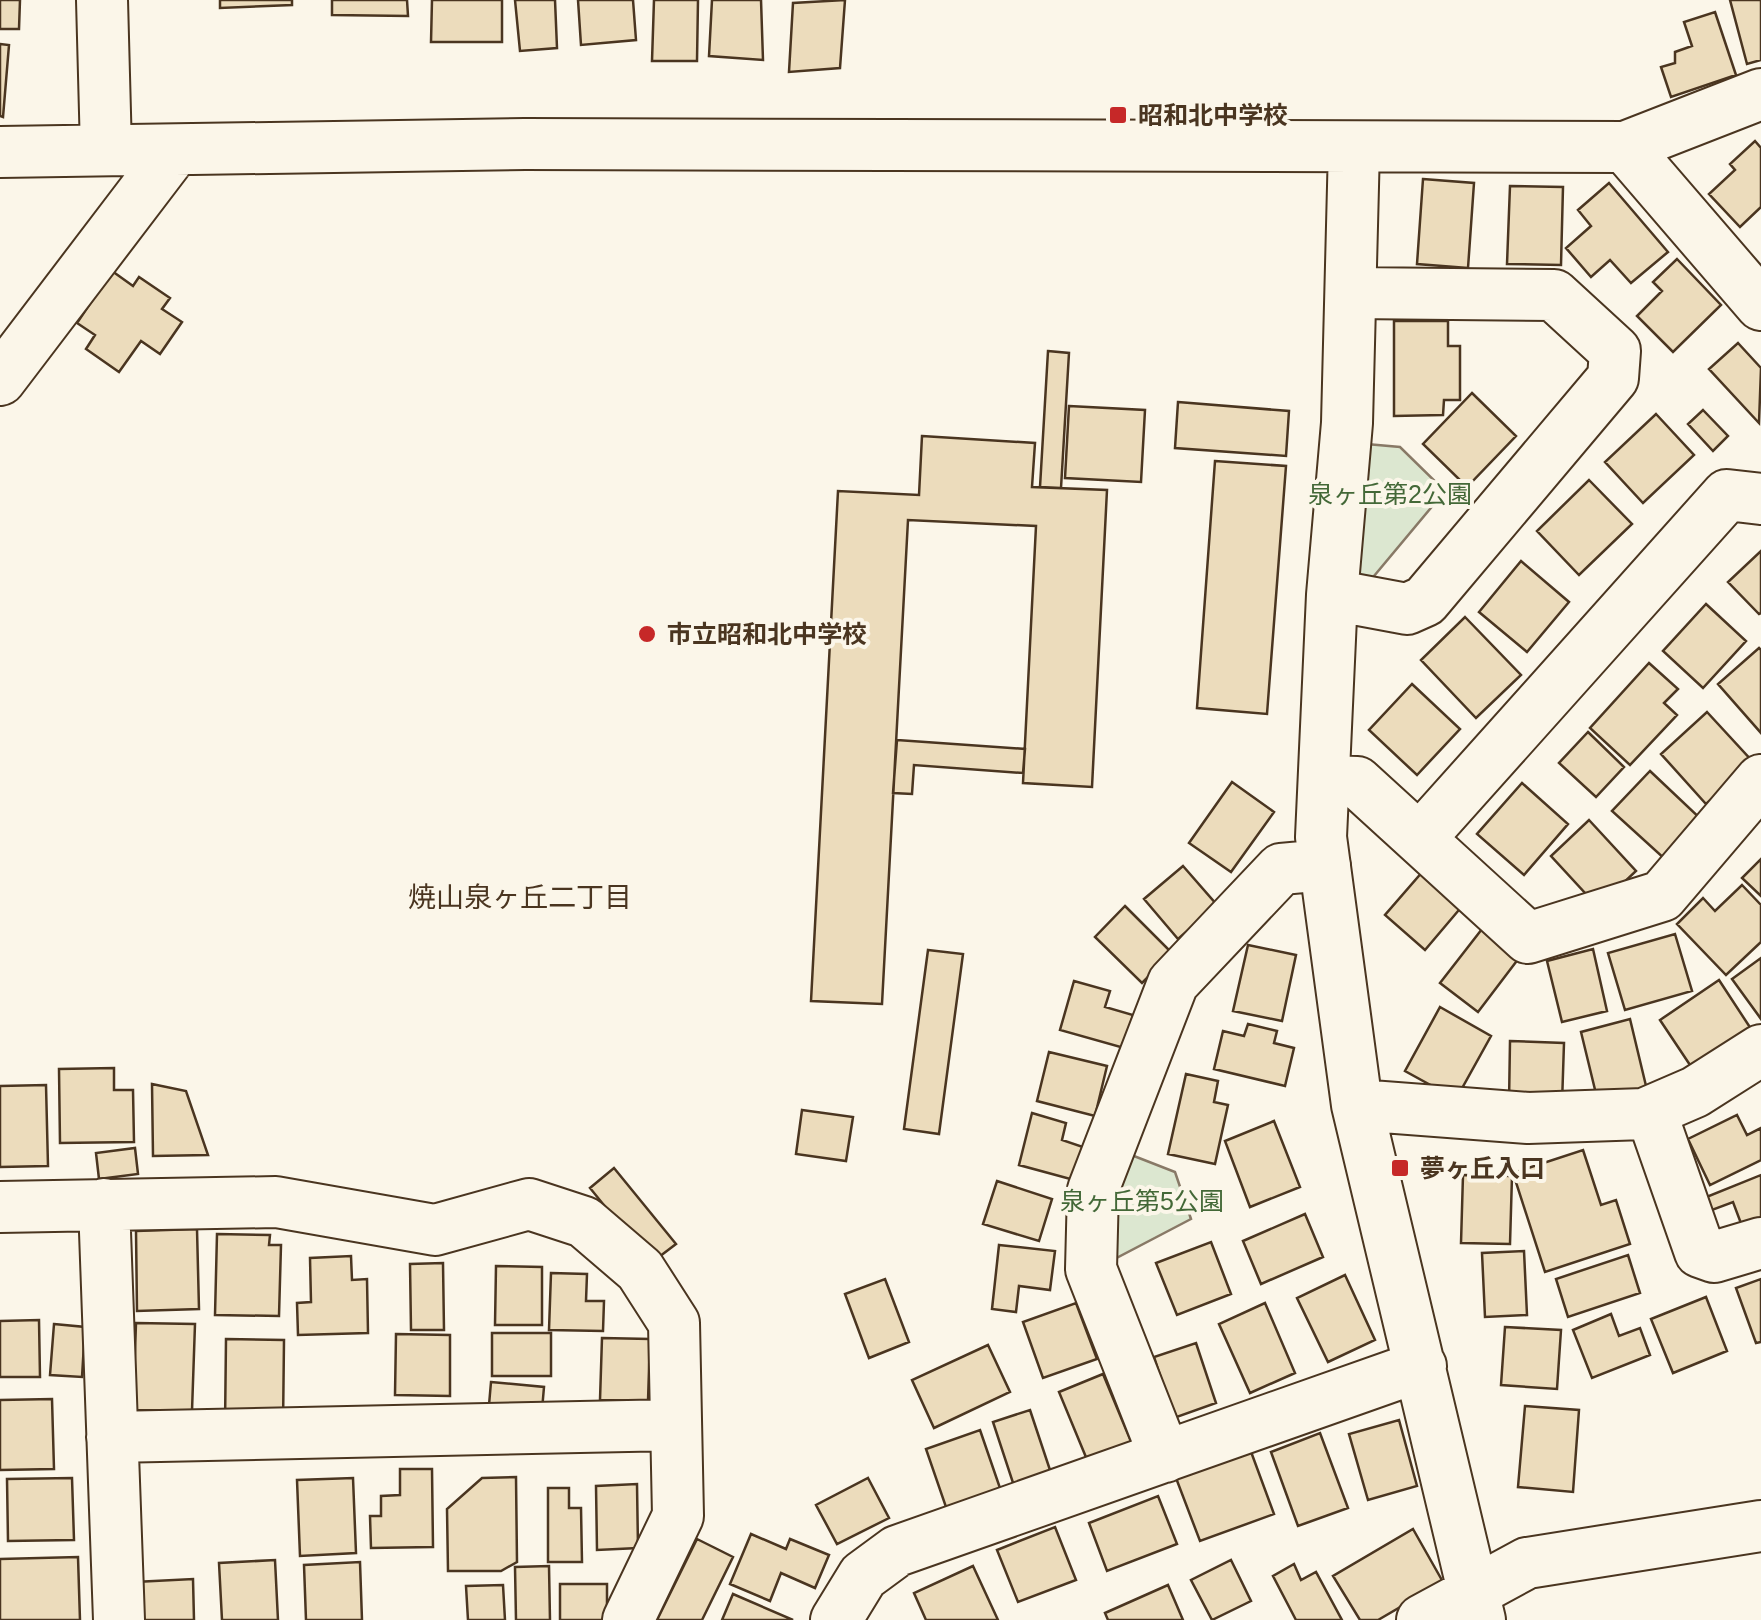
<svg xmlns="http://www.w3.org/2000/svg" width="1761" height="1620" viewBox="0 0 1761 1620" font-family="Arial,'Noto Sans JP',sans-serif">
	<rect width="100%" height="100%" fill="#fbf6e9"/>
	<path fill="#dce7d0" stroke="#887966" stroke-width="2.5" d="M1355 443 1400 447 1445 491 1369 582 1342 572Z
		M1116 1149 1175 1172 1191 1219 1103 1265Z"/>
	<path fill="#ecdcbc" stroke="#4a3520" stroke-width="2.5" d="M0 0H20L19 29H0Z
		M220 0H292V5L220 8Z
		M332 0H407L408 16 332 15Z
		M432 0H502V42H431Z
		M515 0H555L557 48 520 51Z
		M578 0H633L636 40 581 45Z
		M654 0H698L697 61H652Z
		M712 0H761L763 60 709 56Z
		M845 0 840 68 789 72 793 3Z
		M1730 0H1761V60L1747 64Z
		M1715 12 1736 75 1671 97 1661 67 1675 63V52L1692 46 1684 22Z
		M0 44 9 45 3 117 0 116Z
		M1755 141 1761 148V207L1740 227 1709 194 1735 170 1730 164Z
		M1423 179 1474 183 1468 268 1417 264Z
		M1609 183 1668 252 1631 283 1610 260 1591 277 1566 248 1591 226 1578 210Z
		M1510 186 1563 187 1561 265 1507 264Z
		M1677 259 1721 305 1673 352 1637 316 1662 291 1653 282Z
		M112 271 133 286 139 277 170 298 162 309 182 322 160 354 141 341 119 372 86 349 95 335 77 323Z
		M1394 321H1448V346H1460V400H1444L1443 415 1394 416Z
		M1738 343 1761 368 1759 423 1709 369Z
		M1048 351 1069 353 1061 488 1040 487Z
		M1472 393 1516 436 1467 487 1423 444Z
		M1178 402 1289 411 1286 456 1175 448Z
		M1069 406 1145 410 1141 482 1065 478Z
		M1703 410 1728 436 1713 451 1688 424Z
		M1656 414 1694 455 1643 503 1605 462Z
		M922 436 1035 443 1032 487 1107 490 1092 787 1023 783 1036 526 908 520 882 1004 811 1001 838 491 919 495Z
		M1215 461 1286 466 1267 714 1197 708Z
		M1589 480 1632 524 1579 575 1537 531Z
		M1761 551V613L1759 614 1728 582Z
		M1521 561 1569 602 1527 652 1479 612Z
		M1706 604 1746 641 1703 688 1663 651Z
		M1465 617 1521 675 1476 718 1421 660Z
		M1759 648 1761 650V733L1718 684Z
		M1649 663 1678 689 1664 703 1677 715 1630 765 1590 728Z
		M1412 684 1460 729 1417 775 1369 730Z
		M1707 712 1753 762 1706 804 1661 754Z
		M1588 732 1624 767 1596 797 1559 763Z
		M897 740 1025 749 1023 773 914 765 912 794 893 793Z
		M1650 771 1703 821 1667 861 1612 811Z
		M1232 782 1274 812 1231 872 1189 843Z
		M1522 783 1568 824 1524 875 1477 834Z
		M1589 820 1636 871 1598 907 1551 856Z
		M1761 859V896L1742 878Z
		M1183 866 1217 905 1178 939 1144 899Z
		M1424 870 1464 904 1425 950 1385 915Z
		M1742 885 1761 905V942L1726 975 1677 924 1703 898 1715 911Z
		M1125 906 1172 953 1142 983 1095 937Z
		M1482 929 1519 958 1478 1012 1440 983Z
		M1675 934 1692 991 1625 1010 1608 953Z
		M1248 945 1296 955 1282 1021 1233 1011Z
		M1593 949 1607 1011 1562 1022 1547 961Z
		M928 950 963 954 939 1134 904 1129Z
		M1761 958V1019L1732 979Z
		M1719 980 1755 1035 1696 1074 1660 1020Z
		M1074 981 1110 991 1105 1007 1133 1015 1124 1048 1060 1030Z
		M1440 1007 1491 1036 1456 1099 1405 1071Z
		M1630 1019 1647 1090 1598 1102 1581 1032Z
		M1248 1024 1277 1031 1274 1043 1294 1048 1285 1086 1214 1069 1223 1031 1244 1036Z
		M1510 1041 1564 1043 1562 1104 1509 1103Z
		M1049 1052 1107 1066 1095 1116 1037 1101Z
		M114 1068V1090H133L134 1142 60 1143 59 1069Z
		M1186 1074 1218 1081 1214 1102 1228 1105 1215 1164 1168 1154Z
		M152 1084 186 1091 208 1155 153 1156Z
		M46 1085 48 1166 0 1167V1086Z
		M802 1110 853 1117 846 1161 796 1154Z
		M1032 1113 1066 1123 1062 1140 1083 1147 1074 1180 1019 1165Z
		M1737 1115 1747 1135 1761 1128V1160L1710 1185 1688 1139Z
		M1274 1121 1300 1187 1250 1207 1225 1141Z
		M135 1148 138 1174 99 1179 96 1153Z
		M1583 1150 1601 1205 1616 1200 1630 1244 1545 1272 1513 1173Z
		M614 1168 676 1244 651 1263 590 1188Z
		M1463 1175 1512 1176 1510 1244 1461 1243Z
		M1761 1175V1236L1748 1242 1733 1202 1704 1213 1699 1200Z
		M997 1181 1052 1199 1039 1241 983 1224Z
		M1305 1214 1323 1257 1261 1284 1243 1241Z
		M197 1229 199 1309 137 1311 136 1231Z
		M217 1234 270 1235 269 1245H281L279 1316 215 1315Z
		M1211 1242 1231 1294 1177 1315 1156 1263Z
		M999 1245 1055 1251 1050 1290 1019 1286 1016 1312 992 1309Z
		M1524 1251 1527 1315 1485 1317 1482 1253Z
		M1628 1255 1640 1293 1568 1317 1556 1279Z
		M351 1256 352 1280 367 1279 368 1333 298 1335 297 1303 311 1302 310 1258Z
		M443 1263 444 1330H411L410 1264Z
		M496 1266 542 1267V1325H495Z
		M551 1273 587 1274 586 1301H604L603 1331 549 1330Z
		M1345 1275 1375 1340 1328 1362 1297 1298Z
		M885 1279 909 1342 869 1358 845 1294Z
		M1761 1279V1342L1756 1343 1736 1288Z
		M1706 1297 1727 1351 1673 1373 1651 1319Z
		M1076 1303 1097 1359 1043 1378 1023 1322Z
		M1265 1303 1295 1373 1250 1393 1219 1324Z
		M1611 1314 1619 1336 1640 1328 1650 1355 1592 1378 1573 1330Z
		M39 1320 40 1377H0V1321Z
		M136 1323 195 1324 192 1411 133 1410Z
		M54 1324 85 1327 82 1377 50 1375Z
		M1505 1327 1561 1330 1557 1389 1501 1385Z
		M492 1333H551V1376H492Z
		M396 1334 450 1335V1396L395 1395Z
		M602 1338 650 1339 648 1401 600 1400Z
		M226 1339 284 1340 283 1427 225 1426Z
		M1196 1343 1216 1403 1174 1418 1154 1357Z
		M988 1345 1010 1392 934 1428 912 1380Z
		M1103 1374 1132 1444 1088 1462 1059 1392Z
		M491 1382 544 1387 542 1410 489 1405Z
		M52 1399 54 1469 0 1470V1400Z
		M1525 1406 1579 1410 1573 1492 1518 1487Z
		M1030 1410 1053 1479 1016 1492 993 1422Z
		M1399 1420 1417 1486 1368 1500 1349 1434Z
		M980 1430 1001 1491 947 1510 926 1449Z
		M1320 1433 1348 1508 1298 1526 1271 1452Z
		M1250 1449 1274 1514 1200 1541 1176 1478Z
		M400 1469H432L433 1547 371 1548 370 1516H381V1496L400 1495Z
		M516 1477 517 1562 501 1571H448L447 1509 482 1478Z
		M72 1478 74 1540 8 1541 7 1479Z
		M353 1478 356 1553 300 1556 297 1480Z
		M868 1478 889 1518 837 1544 816 1505Z
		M637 1484 638 1548 597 1550 596 1486Z
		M548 1488H569V1508H581L582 1562H548Z
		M1158 1496 1177 1544 1107 1571 1089 1523Z
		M1055 1527 1076 1580 1018 1602 997 1550Z
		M1413 1529 1443 1582 1378 1620H1360L1333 1576Z
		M751 1534 786 1549 790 1539 829 1555 815 1588 781 1573 770 1601 730 1584Z
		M697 1539 733 1557 702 1620H657Z
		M78 1557 80 1620H0V1559Z
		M275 1560 278 1620H222L219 1563Z
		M1231 1560 1251 1601 1212 1620 1191 1580Z
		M360 1562 362 1620H306L304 1565Z
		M1294 1564 1301 1580 1316 1572 1342 1620H1296L1273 1576Z
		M549 1566 550 1620H516L515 1567Z
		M973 1566 998 1620H926L914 1593Z
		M193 1579 194 1620H137L135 1582Z
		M560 1584H607V1620H560Z
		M503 1585 505 1620H468L466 1586Z
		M1168 1585 1183 1620H1108L1105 1613Z
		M733 1594 793 1620H722Z"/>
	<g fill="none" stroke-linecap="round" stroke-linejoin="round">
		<g stroke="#4a3520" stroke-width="54">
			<path id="minor" d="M102 0 106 150
				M1354 147 1347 423 1332 595 1321 837 1357 1105 1480 1620
				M1625 147 1761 305
				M0 152 525 144 1625 147 1761 94
				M0 380 175 150
				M1332 595 1407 609 1425 601 1613 378 1615 351 1554 295 1353 293
				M1327 781 1357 782 1528 938 1662 896 1761 780
				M1421 837 1727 495 1761 499
				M1357 1105 1528 1118 1644 1114 1695 1092 1761 1050
				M1651 1112 1700 1252 1714 1257 1761 1243
				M104 1204 119 1620
				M0 1207 276 1202 435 1230 529 1204 584 1222 640 1270 674 1323 678 1516 628 1620
				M112 1437 676 1425
				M1165 1457 1091 1269 1093 1190 1173 983 1281 869 1325 865
				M836 1620 863 1576 897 1551 1421 1366
				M1422 1620 1527 1563 1761 1526"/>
		</g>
		<use href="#minor" stroke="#fbf6e9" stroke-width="50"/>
	</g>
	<g fill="#c62828" stroke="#fbf6e9" stroke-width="4">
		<rect x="1108" y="105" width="20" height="20" rx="5"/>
		<circle cx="647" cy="634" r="10"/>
		<rect x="1390" y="1158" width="20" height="20" rx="5"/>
	</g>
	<g text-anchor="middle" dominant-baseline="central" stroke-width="8" stroke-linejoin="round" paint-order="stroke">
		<g font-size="25" font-weight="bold" fill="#4a3520" stroke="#fbf6e9" text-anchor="start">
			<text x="1138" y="115">昭和北中学校</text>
			<text x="667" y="634">市立昭和北中学校</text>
			<text x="1420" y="1168">夢ヶ丘入口</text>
		</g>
		<g font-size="25" fill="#436837" stroke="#fbf6e9">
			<text x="1390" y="494">泉ヶ丘第2公園</text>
			<text x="1142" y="1201">泉ヶ丘第5公園</text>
		</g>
		<g font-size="28" fill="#4a3520" stroke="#fbf6e9">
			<text x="520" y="897">焼山泉ヶ丘二丁目</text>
		</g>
	</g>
</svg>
